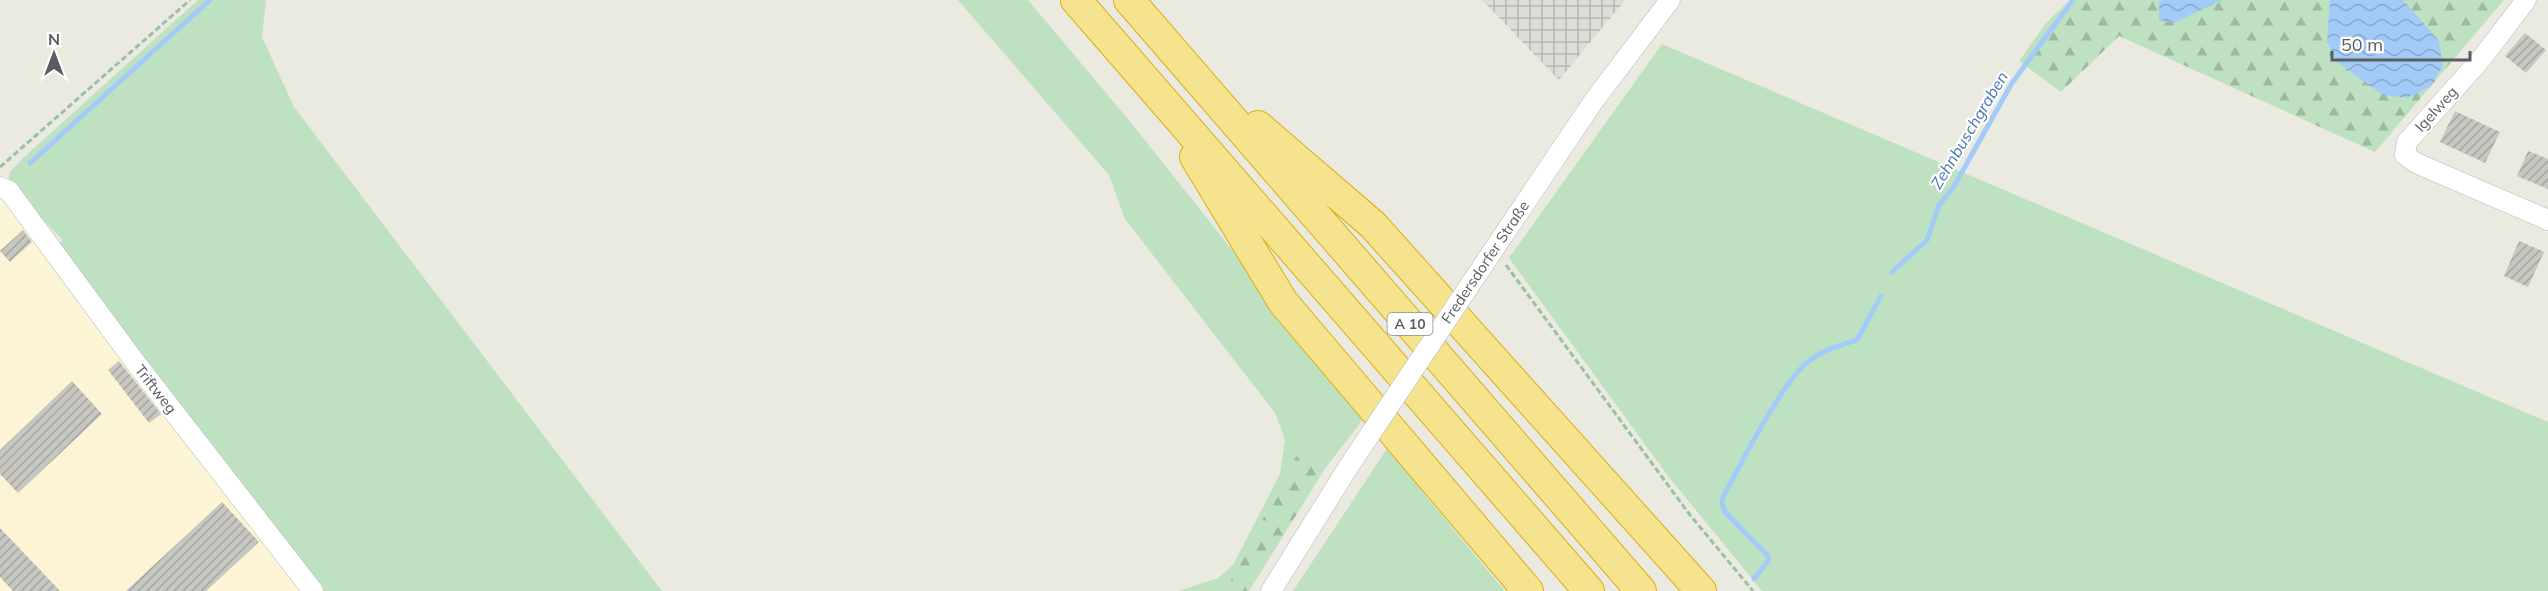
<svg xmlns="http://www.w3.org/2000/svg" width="2548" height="591" viewBox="0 0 2548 591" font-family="Mulish,sans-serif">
	<defs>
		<pattern id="industrial-grid" width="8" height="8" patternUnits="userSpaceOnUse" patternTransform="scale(1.5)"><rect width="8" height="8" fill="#deddd8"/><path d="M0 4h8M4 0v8" fill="none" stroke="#b7b6b3"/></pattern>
		<pattern id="forest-firs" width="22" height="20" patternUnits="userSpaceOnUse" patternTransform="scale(1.5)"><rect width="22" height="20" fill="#bee1c1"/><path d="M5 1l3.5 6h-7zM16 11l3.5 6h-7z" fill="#9dbaa0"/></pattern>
		<pattern id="water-waves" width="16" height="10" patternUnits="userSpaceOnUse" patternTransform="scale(1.5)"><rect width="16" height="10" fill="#a3cbf8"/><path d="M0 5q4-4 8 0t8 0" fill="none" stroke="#88a8cc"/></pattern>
		<pattern id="building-hatch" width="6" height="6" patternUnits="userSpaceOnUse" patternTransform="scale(1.5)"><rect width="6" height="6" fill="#c8c6c0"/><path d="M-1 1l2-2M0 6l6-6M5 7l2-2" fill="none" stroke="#a5a49f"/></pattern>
	</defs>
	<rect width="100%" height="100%" fill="#ebeae0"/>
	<path fill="#fbf5d6" d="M0 195 304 591H0Z"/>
	<path fill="url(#industrial-grid)" d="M1482 0H1625L1559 80Z"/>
	<path fill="#bee1c1" d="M198 0H266L262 37 294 107 662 591H319L58 248 62 239 8 185 10 172 23 158Z
		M958 0H1028L1132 124 1365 417 1326 467 1296 456 1225 591H1178L1218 578 1233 565 1280 474 1285 440 1275 413 1125 219 1109 175Z
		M1662 44 2548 422V591H1762L1668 476 1509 258Z
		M1390 444 1428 499 1505 591H1293Z"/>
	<path fill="url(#forest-firs)" d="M2070 0H2504L2375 152 2119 36 2061 92 2019 61 2046 23Z
		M1296 456 1326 467 1249 591H1225Z"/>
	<path fill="url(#water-waves)" d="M2162 0H2222L2174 23 2159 20V3Z
		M2330 0H2403L2439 41 2443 66 2430 87 2407 98 2383 95 2336 61 2327 42Z"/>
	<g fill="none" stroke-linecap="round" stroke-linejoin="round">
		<path stroke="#a3cbf8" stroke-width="5" d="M30 163 210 0
			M1892 272 1927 240 1939 205 1953 188 2012 83 2073 0
			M1754 579 1768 561V556L1725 512 1722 504 1723 497C1742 463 1781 382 1810 360 1824 350 1840 345 1857 340L1881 296"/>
	</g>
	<path fill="url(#building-hatch)" d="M2525 33 2546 50 2526 73 2505 56Z
		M2455 111 2500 132 2485 163 2440 142Z
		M2528 151 2548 159V189L2517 176Z
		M23 230 32 242 10 262 0 251Z
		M2519 241 2544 252 2528 287 2504 276Z
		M119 361 161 414 149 423 108 370Z
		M72 381 102 414 18 493 0 474V450Z
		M222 502 259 542 206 591H126Z
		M0 528 60 591H13L0 577Z"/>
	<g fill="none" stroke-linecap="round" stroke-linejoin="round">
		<g stroke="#b6b8bc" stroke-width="21">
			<path id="minor" d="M2526 0 2482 58 2407 142 2405 155 2416 163 2548 220
				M0 187 9 191 135 362 313 591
				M1486 261 1593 102 1670 0
				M1271 591 1349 466"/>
		</g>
		<g stroke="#dcae10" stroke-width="32">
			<path id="highway" d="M1076 0 1589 591
				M1129 0 1641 591
				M1258 126 1373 225 1701 591
				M1195 157 1283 302 1528 591"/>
		</g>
		<path stroke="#98c1a7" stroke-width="3" stroke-dasharray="6 3" stroke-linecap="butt" d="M0 167 190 0
			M1506 265 1690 515 1753 591"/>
		<use href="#minor" stroke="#fff" stroke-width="20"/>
		<use href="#highway" stroke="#f5e48d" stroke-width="30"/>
		<g stroke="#b6b8bc" stroke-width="21" stroke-linecap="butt">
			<path id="minor-bridge" d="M1349 466 1486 261"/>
		</g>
		<use href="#minor-bridge" stroke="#fff" stroke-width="20"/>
	</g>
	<g text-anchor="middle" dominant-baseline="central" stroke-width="4.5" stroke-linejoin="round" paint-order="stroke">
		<rect fill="#fff" stroke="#8b8d90" stroke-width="1.5" x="1387.5" y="313" width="45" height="22" rx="4.5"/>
		<g font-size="14" font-weight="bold" fill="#595c60">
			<text x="1410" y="324">A 10</text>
		</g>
		<g font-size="15" fill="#595c60" stroke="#fff">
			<text transform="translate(2436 109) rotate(-48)">Igelweg</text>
			<text transform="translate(1485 262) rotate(-56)">Fredersdorfer Straße</text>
			<text transform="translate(156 389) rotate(52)">Triftweg</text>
		</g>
		<g font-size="16" font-style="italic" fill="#4875b9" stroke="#fff">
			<text transform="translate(1969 130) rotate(-59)">Zehnbuschgraben</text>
		</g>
	</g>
	<g transform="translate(54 54)" stroke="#ffffff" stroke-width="4.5" paint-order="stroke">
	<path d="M0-4.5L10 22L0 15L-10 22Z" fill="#595c60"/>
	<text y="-9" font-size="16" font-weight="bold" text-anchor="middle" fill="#595c60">N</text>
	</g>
	<path d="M2332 51v9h138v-9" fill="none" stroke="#595c60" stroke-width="3"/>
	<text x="2341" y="51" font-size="18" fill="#595c60" stroke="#ffffff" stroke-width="4.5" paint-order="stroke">50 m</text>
</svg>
